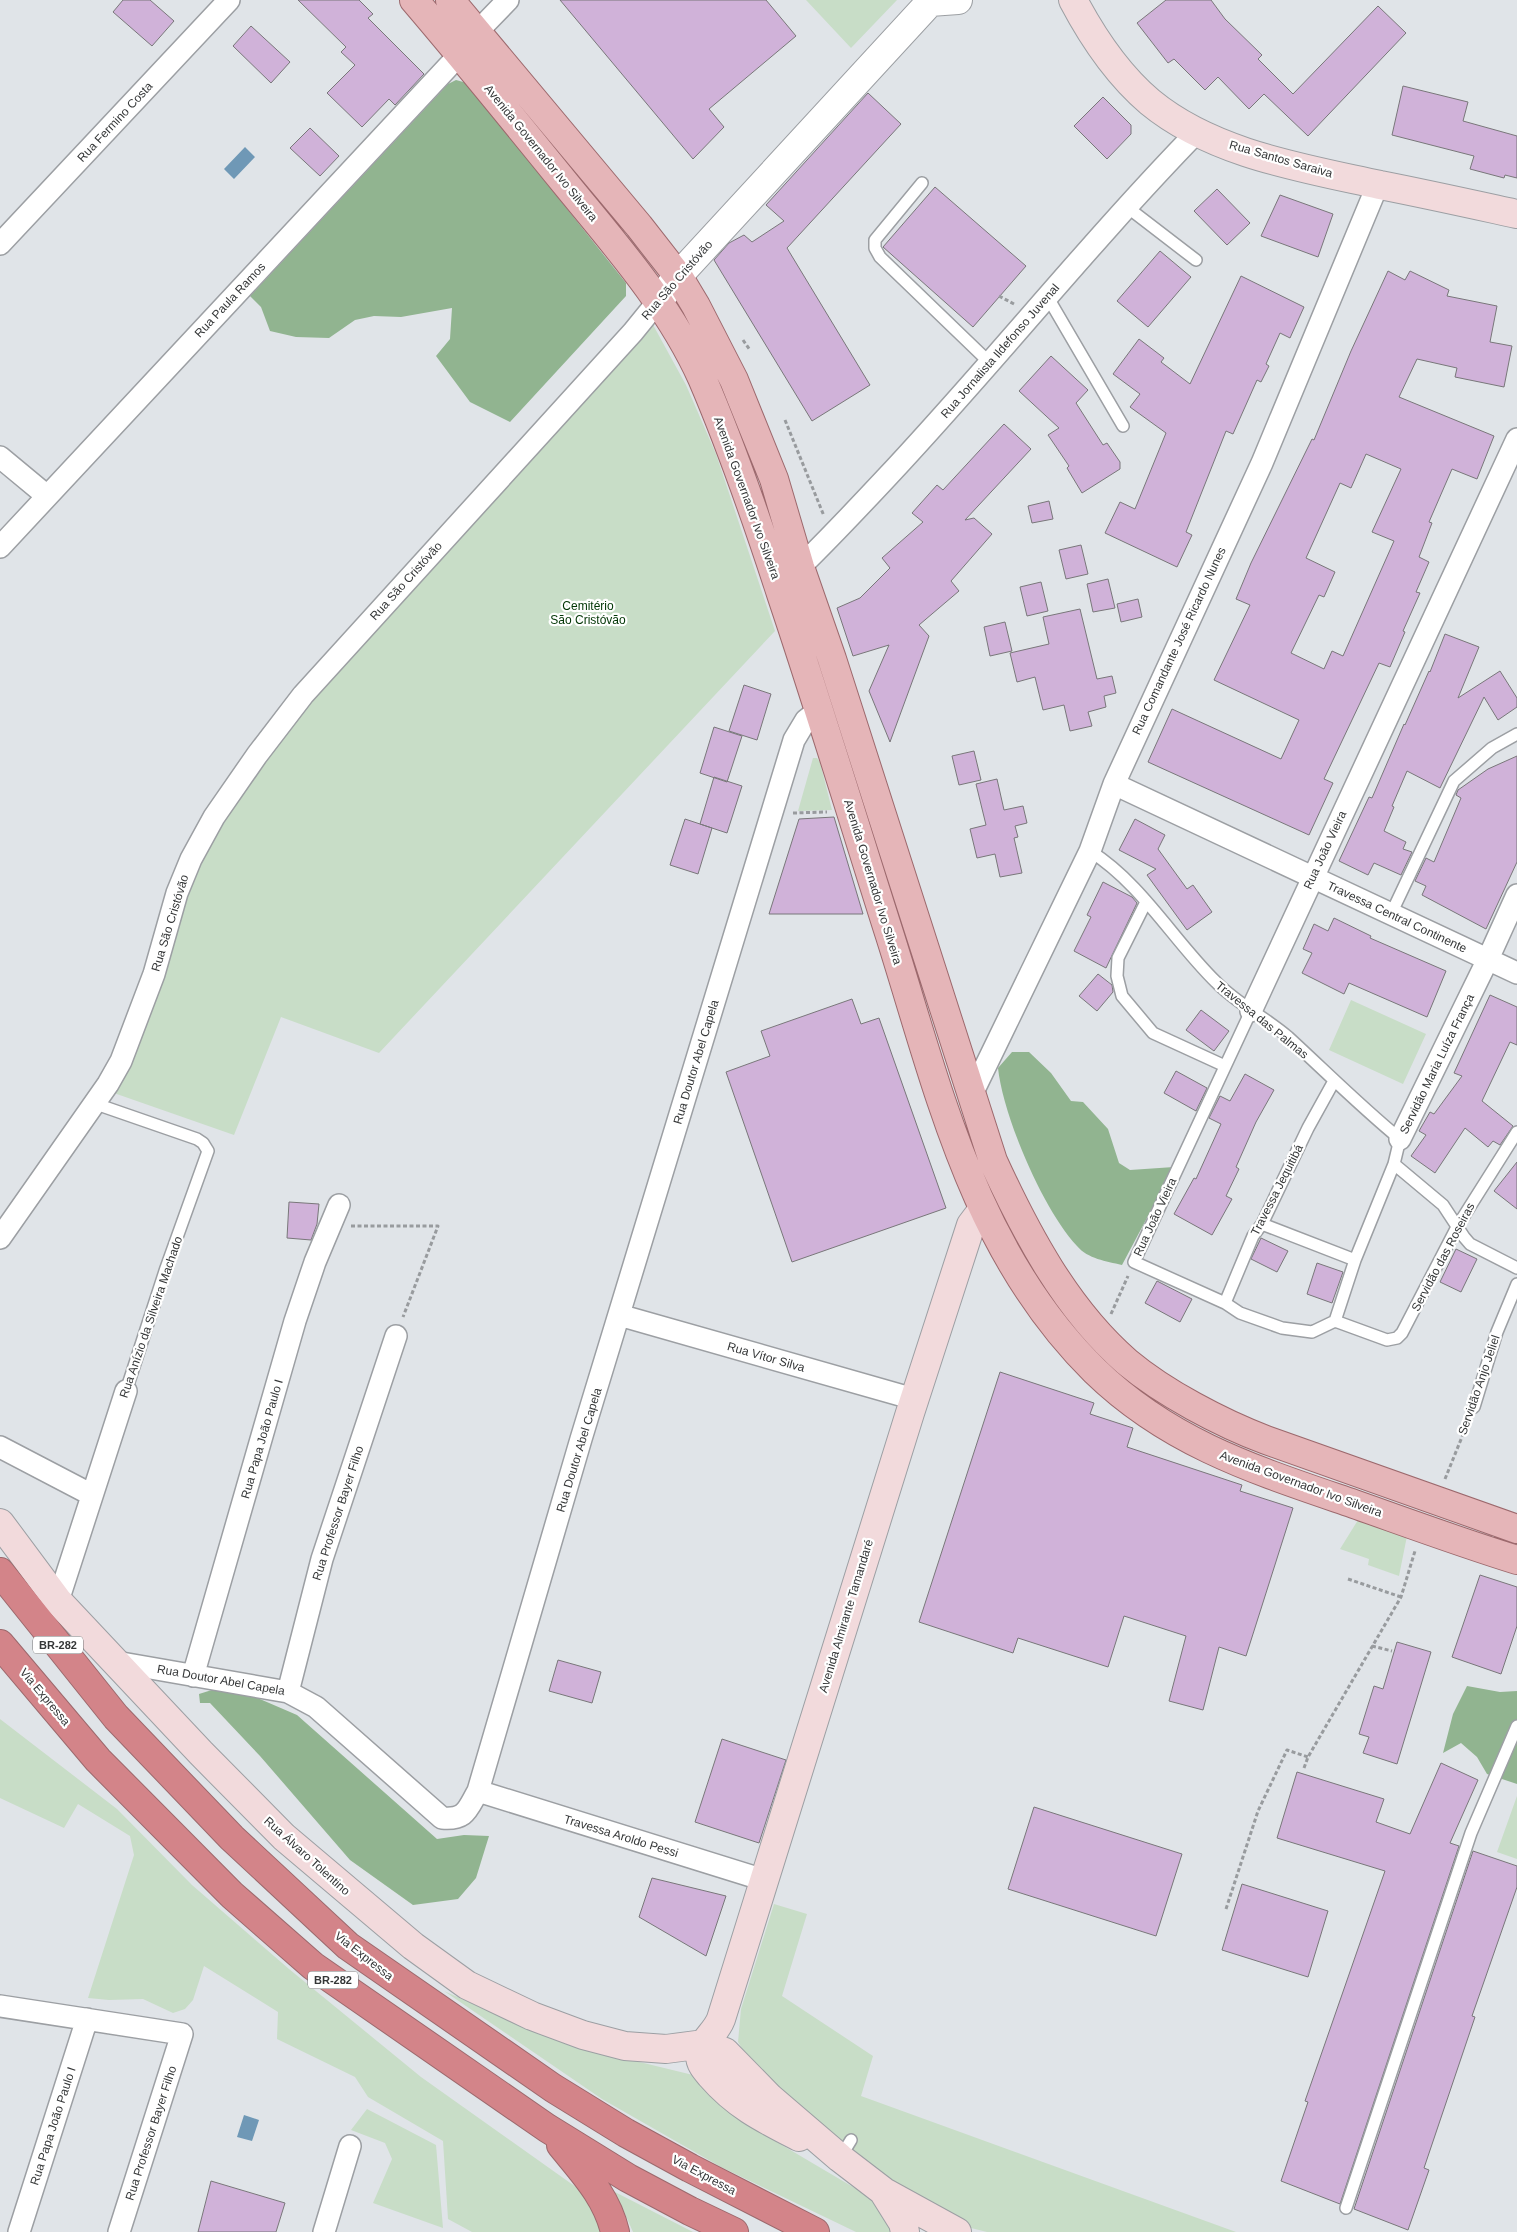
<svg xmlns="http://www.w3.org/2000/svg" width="1517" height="2232" viewBox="0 0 1517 2232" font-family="Helvetica,sans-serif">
	<rect width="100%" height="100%" fill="#e0e4e8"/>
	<path fill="#c8ddc7" d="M806 0H897L851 48Z
		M652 323 686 385 716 454 775 631 379 1053 281 1017 234 1135 111 1092 129 1070 186 882 219 825 317 687Z
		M813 758H817L820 762 832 810 798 811Z
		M1351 1000 1426 1034 1403 1084 1329 1050Z
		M1358 1520 1407 1536 1399 1576 1368 1565 1369 1559 1340 1549Z
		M0 1719 117 1809 192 1885 289 1969 421 2077 590 2197 608 2232H472L448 2219 443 2141 368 2097 355 2077 277 2039 278 2012 204 1966 193 2000 185 2009 173 2013 143 1999 109 2000 88 1998 134 1855 130 1836 78 1804 64 1828 0 1798Z
		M1517 1796V1859L1497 1852Z
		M774 1904 807 1914 782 1996 873 2056 861 2096 1236 2232H987L971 2228 897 2186 812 2125 757 2073 738 2042 741 2009Z
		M444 1991 534 2031 623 2058 693 2075 738 2119 875 2200 898 2232H856L721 2167 602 2099Z
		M367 2109 436 2145 443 2228 373 2203 392 2159 385 2143 351 2130Z
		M611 2190 693 2232H633L622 2207Z"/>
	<path fill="#91b490" d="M456 80 467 83 626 283V296L510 422 470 402 436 356 450 339 452 308 401 317 374 316 355 320 329 338 296 337 270 331 261 307 250 296 448 84Z
		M1012 1052H1029L1051 1073 1071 1101 1083 1102 1108 1129 1119 1163 1130 1170 1174 1167 1122 1265C1106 1261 1088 1259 1077 1246 1043 1210 1003 1116 998 1068Z
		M1467 1686 1500 1692 1517 1691V1784L1487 1774 1477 1757 1461 1743 1443 1753 1453 1714Z
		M215 1689 253 1696 297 1715 437 1839 464 1835 489 1836 476 1878 458 1899 413 1905 350 1860 260 1756 210 1703H200L199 1694Z"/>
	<path fill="#6f98b6" d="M245 147 255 157 234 179 224 169Z
		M244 2115 259 2120 252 2141 237 2137Z"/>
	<path fill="#d0b2d9" stroke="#79777a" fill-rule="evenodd" d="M123 0H150L174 21 152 46 113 12Z
		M298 0H359L373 14 368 18 424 74 395 105 389 99 362 127 327 93 355 65 341 52 346 47Z
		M560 0H766L796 36 709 109 724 127 693 159Z
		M1166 0H1211L1225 19 1262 55 1258 59 1293 94 1378 6 1406 33 1308 136 1264 94 1249 109 1218 77 1205 90 1174 59 1168 63 1137 23Z
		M251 26 290 62 271 83 233 46Z
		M1403 86 1468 102 1463 121 1517 136V178L1505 175 1504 178 1470 169 1474 156 1392 135Z
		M868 93 901 124 787 248 870 385 812 421 714 260 729 243 744 235 752 242 784 221 766 205Z
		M1103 97 1131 125V134L1107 159 1074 126Z
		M310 128 339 156 320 176 290 148Z
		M935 187 1026 266 973 327 883 247Z
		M1217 189 1250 223 1227 245 1194 211Z
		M1280 195 1333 214 1318 257 1261 236Z
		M1160 251 1191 277 1148 327 1117 301Z
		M1388 271 1405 280 1410 271 1449 290 1447 296 1497 306 1490 342 1512 346 1504 387 1455 377 1457 368 1417 359 1399 397 1494 436 1477 479 1452 469 1429 522 1432 523 1419 557 1429 562 1416 592 1420 593 1403 631 1405 632 1390 667 1379 663 1324 779 1333 783 1309 835 1148 762 1172 709 1281 759 1299 720 1214 680 1250 605 1236 599 1251 563 1312 439 1314 440 1351 351ZM1366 454 1401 469 1372 532 1394 541 1343 656 1332 651 1324 669 1291 653 1319 595 1324 597 1335 572 1306 558 1340 483 1351 488Z
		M1241 276 1304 307 1290 338 1280 333 1266 364 1269 366 1261 382 1257 380 1233 434 1226 431 1186 532 1192 535 1177 567 1105 533 1120 502 1135 509 1166 433 1130 407 1140 394 1113 374 1139 339 1164 358 1161 362 1190 384Z
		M1051 356 1088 390 1076 403 1103 445 1107 443 1120 462V469L1082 493 1067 468 1069 466 1048 435 1059 428 1019 391Z
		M1004 424 1031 449 965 520 974 518 992 534 951 581 959 591 919 625 929 636 890 742 869 691 889 645 853 656 837 608 860 598 890 568 882 558 923 522 912 513 937 485 943 490Z
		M1049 501 1053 519 1032 523 1028 506Z
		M1081 545 1088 574 1066 579 1059 550Z
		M1108 579 1115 608 1093 612 1087 584Z
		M1041 582 1048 611 1027 616 1020 587Z
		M1138 599 1142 617 1121 622 1117 604Z
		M1080 609 1097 679 1112 676 1116 693 1104 696 1106 707 1088 712 1092 726 1070 731 1064 705 1043 710 1035 677 1017 682 1010 653 1049 644 1043 617Z
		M1005 622 1012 651 990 656 984 627Z
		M1445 634 1479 647 1458 698 1500 671 1517 698V707L1498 720 1484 697 1440 788 1407 771 1392 806 1394 807 1384 831 1406 842 1403 849 1412 852 1401 875 1374 863 1368 875 1339 861 1369 797 1372 798 1404 724 1405 725 1429 671 1430 672Z
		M744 685 771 694 757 740 729 731Z
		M714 727 742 736 727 782 700 773Z
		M974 751 981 780 959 785 952 756Z
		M1517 756V862L1486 929 1422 895 1426 886 1415 881 1426 858 1434 862 1461 798 1456 795 1458 790 1488 769Z
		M714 777 742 786 727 833 700 824Z
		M997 779 1004 810 1023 806 1027 823 1015 826 1018 837 1014 838 1022 873 1000 877 995 854 977 858 970 829 986 825 976 784Z
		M834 817 863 914H769L799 819Z
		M685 819 712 828 698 874 670 865Z
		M1135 819 1165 835 1158 849 1187 889 1193 885 1212 912 1187 930 1147 875 1156 869 1119 850Z
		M1103 882 1132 897 1137 903 1106 968 1074 951 1091 917 1087 915Z
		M1334 918 1371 936 1370 938 1446 971 1427 1017 1349 983 1344 994 1302 973 1312 953 1303 949 1314 924 1328 931Z
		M1098 974 1112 985 1113 992 1097 1011 1079 996Z
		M1490 995 1517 1007V1045L1510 1042 1482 1101 1513 1126 1500 1145 1493 1141 1488 1147 1465 1128 1435 1173 1411 1156 1426 1135 1419 1131 1430 1112 1434 1114 1462 1076 1454 1073Z
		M852 999 861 1024 879 1018 946 1208 792 1262 726 1072 770 1056 761 1031Z
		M1201 1010 1229 1031 1214 1051 1186 1030Z
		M1176 1071 1207 1088 1196 1111 1164 1093Z
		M1245 1074 1274 1090 1256 1122 1236 1167 1239 1169 1226 1196 1232 1199 1212 1235 1174 1214 1194 1178 1196 1179 1221 1124 1209 1118 1220 1096 1230 1101Z
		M1517 1162V1209L1494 1191Z
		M289 1202 319 1204 317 1224 311 1240 287 1238Z
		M1261 1238 1288 1251 1277 1272 1251 1259Z
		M1456 1249 1477 1259 1461 1292 1440 1282Z
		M1317 1263 1343 1272 1332 1303 1307 1294Z
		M1157 1281 1192 1299 1180 1322 1145 1303Z
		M1000 1372 1094 1403 1090 1414 1133 1428 1127 1447 1242 1485 1240 1491 1293 1508 1246 1656 1219 1647 1203 1710 1169 1701 1186 1636 1124 1616 1108 1667 1018 1638 1013 1653 919 1622Z
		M1480 1575 1517 1587V1626L1501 1674 1452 1657Z
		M1397 1642 1431 1652 1397 1764 1363 1753 1369 1737 1359 1734 1374 1686 1383 1689Z
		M558 1660 601 1672 592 1703 549 1691Z
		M722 1739 786 1760 759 1843 695 1822Z
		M1441 1763 1478 1780 1450 1843 1459 1846 1340 2204 1281 2181 1308 2102 1305 2101 1385 1871 1277 1838 1297 1772 1384 1799 1376 1822 1410 1834Z
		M1034 1807 1182 1854 1156 1936 1008 1889Z
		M1473 1851 1517 1866V1887L1472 2016 1475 2017 1424 2168 1429 2170 1408 2230 1354 2209Z
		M652 1878 726 1896 706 1956 639 1917Z
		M1242 1884 1328 1911 1308 1977 1222 1950Z
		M211 2181 285 2203 276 2232H198Z"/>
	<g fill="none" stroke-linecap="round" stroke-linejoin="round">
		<g stroke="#9c9fa3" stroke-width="14">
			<path id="service" d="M922 183 875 240V248L880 257 990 363
				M1127 207 1196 260
				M1047 296 1123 426
				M1090 851C1142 884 1173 940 1216 982 1237 1004 1265 1017 1288 1037 1325 1071 1361 1107 1400 1139L1394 1164 1355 1260 1335 1321
				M1146 902 1118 958 1117 976 1122 996 1153 1033 1225 1066
				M1391 914 1454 781 1492 748 1517 734
				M1251 1011 1134 1262 1225 1303 1240 1313 1282 1328 1312 1332 1335 1321 1387 1340 1397 1338 1402 1333 1457 1227 1517 1132
				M96 1104 197 1139 203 1143 208 1151 166 1268 126 1391
				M1394 1164 1443 1205 1464 1237 1470 1244 1517 1268
				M1262 1224 1355 1260
				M1225 1303 1253 1236 1262 1224 1308 1128 1334 1081
				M1474 1407 1497 1332 1517 1284
				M840 2158 851 2140
				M1346 2208 1471 1833 1517 1726"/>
		</g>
		<g stroke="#9c9fa3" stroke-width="24">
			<path id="minor" d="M477 32 508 0
				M0 244 229 0
				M0 457 47 496
				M0 547 460 54
				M800 567C830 538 858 508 887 477 993 364 1089 243 1197 132
				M1114 784 1517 973
				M1251 1011 1517 439
				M972 1094 1090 851 1114 784 1262 463 1378 184
				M1400 1139 1488 959 1517 895
				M0 1238 108 1084 121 1061 154 974 177 893 191 859 214 817 257 755 303 695 633 332 659 300
				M619 1315 914 1399
				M0 1447 92 1495
				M58 1601 126 1391
				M116 1662 288 1692 316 1707 442 1818C466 1820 467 1810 478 1791L581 1439 794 740 806 720 819 710
				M193 1676 295 1321 315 1262 339 1205
				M288 1692 322 1559 396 1336
				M478 1791 764 1880
				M0 2006 182 2034 119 2232
				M19 2232 87 2019
				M324 2232 350 2146"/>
		</g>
		<g stroke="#9c9fa3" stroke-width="30">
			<path id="tertiary" d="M930 2 958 0
				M659 300 678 276 932 0"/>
		</g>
		<g stroke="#9c9fa3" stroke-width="30">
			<path id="secondary" d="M1073 0C1093 38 1117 74 1150 102 1213 154 1303 168 1380 185 1426 194 1471 204 1517 214
				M0 1523 58 1601 201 1753 284 1837 413 1946 467 1985 532 2016 583 2035 625 2046 666 2049 704 2044 725 2052 770 2098 840 2158 883 2191 903 2223 905 2232
				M799 2137C764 2119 737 2106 711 2076 706 2070 700 2064 700 2056 701 2041 716 2033 721 2019L910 1413 971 1225 983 1209
				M886 2193 957 2232"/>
		</g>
		<g stroke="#9c696d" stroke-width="30">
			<path id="primary" d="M414 0C467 62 518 125 569 188 618 248 670 307 702 378 733 450 758 523 782 597 820 710 854 823 890 936 939 1091 974 1252 1095 1371 1170 1444 1258 1471 1354 1504 1408 1523 1462 1543 1517 1560
				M450 0 639 226 678 276 696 306 734 380 774 479 800 567 832 659 993 1161C1026 1233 1066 1309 1127 1362 1164 1393 1221 1423 1266 1440L1517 1529"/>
		</g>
		<g stroke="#9c696d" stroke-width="30">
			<path id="motorway" d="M0 1572 116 1717 232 1838 348 1946 553 2088 626 2133 690 2168 815 2232
				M0 1644 98 1760 232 1895 313 1966 547 2128 628 2178 690 2211 734 2232
				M561 2145C583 2172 607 2197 615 2232"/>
		</g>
		<path stroke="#989b9e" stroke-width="3" stroke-dasharray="4 2.5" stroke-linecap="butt" d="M999 296 1014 304
			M743 340 750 350
			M785 420 824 516
			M793 813 827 812
			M351 1226H438L403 1317
			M1111 1314 1128 1276
			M1445 1479 1468 1422
			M1348 1579 1401 1597
			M1372 1646 1392 1651
			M1304 1768 1308 1757 1401 1597 1415 1551
			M1226 1909 1258 1811 1287 1750 1308 1757"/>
		<use href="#service" stroke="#fff" stroke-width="11"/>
		<use href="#minor" stroke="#fff" stroke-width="21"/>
		<use href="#tertiary" stroke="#fff" stroke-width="28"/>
		<use href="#secondary" stroke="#f2dadc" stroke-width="28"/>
		<use href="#primary" stroke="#e5b5b8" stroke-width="28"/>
		<use href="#motorway" stroke="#d38489" stroke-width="28"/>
	</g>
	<g text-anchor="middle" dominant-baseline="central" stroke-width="4.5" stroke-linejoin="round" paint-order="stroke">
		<g fill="#fff" stroke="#727374" stroke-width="1">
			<rect x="33" y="1636.5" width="50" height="17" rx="4"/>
			<rect x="308" y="1971.5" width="50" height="17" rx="4"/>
		</g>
		<g font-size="11" font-weight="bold" fill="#353738">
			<text x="58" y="1645">BR-282</text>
			<text x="333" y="1980">BR-282</text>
		</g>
		<g font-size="12" fill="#353738" stroke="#fff">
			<text transform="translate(115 122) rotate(-47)">Rua Fermino Costa</text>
			<text transform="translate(541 153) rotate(51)">Avenida Governador Ivo Silveira</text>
			<text transform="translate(1281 159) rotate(16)">Rua Santos Saraiva</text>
			<text transform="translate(677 280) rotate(-49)">Rua São Cristóvão</text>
			<text transform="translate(230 300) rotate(-47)">Rua Paula Ramos</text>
			<text transform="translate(1000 351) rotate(-49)">Rua Jornalista Ildefonso Juvenal</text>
			<text transform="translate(747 498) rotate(70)">Avenida Governador Ivo Silveira</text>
			<text transform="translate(406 581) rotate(-48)">Rua São Cristóvão</text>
			<text transform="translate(1179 641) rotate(-65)">Rua Comandante José Ricardo Nunes</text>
			<text transform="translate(1325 850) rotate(-65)">Rua João Vieira</text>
			<text transform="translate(873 882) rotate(73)">Avenida Governador Ivo Silveira</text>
			<text transform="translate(1397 917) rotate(25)">Travessa Central Continente</text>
			<text transform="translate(170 923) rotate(-73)">Rua São Cristóvão</text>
			<text transform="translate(1262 1020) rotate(39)">Travessa das Palmas</text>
			<text transform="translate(696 1062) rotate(-73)">Rua Doutor Abel Capela</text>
			<text transform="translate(1437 1064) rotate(-64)">Servidão Maria Luíza França</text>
			<text transform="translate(1277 1190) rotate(-63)">Travessa Jequitibá</text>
			<text transform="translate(1155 1217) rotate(-65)">Rua João Vieira</text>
			<text transform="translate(1443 1257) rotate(-62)">Servidão das Roseiras</text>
			<text transform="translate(151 1317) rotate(-71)">Rua Anízio da Silveira Machado</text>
			<text transform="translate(766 1357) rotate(16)">Rua Vítor Silva</text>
			<text transform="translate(1479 1385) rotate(-71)">Servidão Anjo Jeliel</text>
			<text transform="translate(262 1439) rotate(-74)">Rua Papa João Paulo I</text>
			<text transform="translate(579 1450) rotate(-73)">Rua Doutor Abel Capela</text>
			<text transform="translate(1301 1484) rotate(20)">Avenida Governador Ivo Silveira</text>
			<text transform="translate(338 1513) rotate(-72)">Rua Professor Bayer Filho</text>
			<text transform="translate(846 1616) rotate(-73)">Avenida Almirante Tamandaré</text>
			<text transform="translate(221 1680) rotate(10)">Rua Doutor Abel Capela</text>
			<text transform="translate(45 1697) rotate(50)">Via Expressa</text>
			<text transform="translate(621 1836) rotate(17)">Travessa Aroldo Pessi</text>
			<text transform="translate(307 1856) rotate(42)">Rua Álvaro Tolentino</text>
			<text transform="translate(364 1956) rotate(38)">Via Expressa</text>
			<text transform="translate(53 2126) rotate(-72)">Rua Papa João Paulo I</text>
			<text transform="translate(151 2133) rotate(-72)">Rua Professor Bayer Filho</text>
			<text transform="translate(704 2175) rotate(28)">Via Expressa</text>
		</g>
		<g font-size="12" fill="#003504" stroke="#fff">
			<text x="588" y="606">Cemitério<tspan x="588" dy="14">São Cristóvão</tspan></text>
		</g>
	</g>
</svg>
